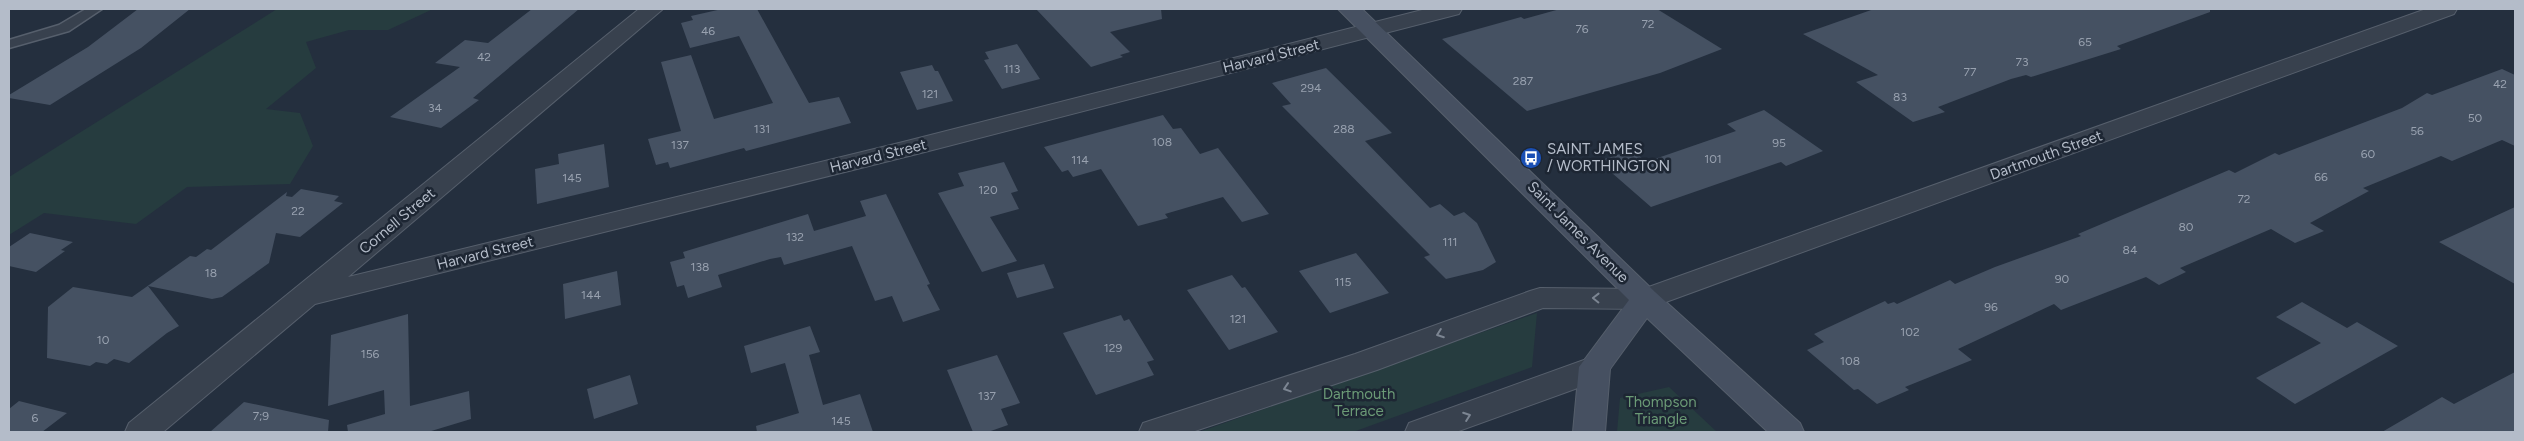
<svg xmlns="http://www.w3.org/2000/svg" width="2524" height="441" viewBox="0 0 2524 441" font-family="Figtree,sans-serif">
	<rect width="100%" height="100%" fill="#242f3e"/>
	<path fill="#263c3f" d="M277 9H433L388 30H349L306 42 316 68 266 109 300 113 313 146 290 184 187 187 136 224 44 213 9 235V177Z
		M1537 313 1532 367 1353 432H1199Z
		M1669 387 1717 432H1617L1620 398Z"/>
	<path fill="#455162" d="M138 9H190L141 48 50 105 9 98V95L88 47Z
		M532 9H579L473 98 479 100 441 128 390 117 460 67 435 63 465 40 488 43Z
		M722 9H757L809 103 839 97 851 123 746 151 744 148 670 168 668 162 656 165 648 139 681 131 661 62 691 55 714 119 773 103 739 36 690 48 681 23 693 20 691 16Z
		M1036 9H1161L1162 19 1110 32 1130 52 1120 55 1123 57 1091 67Z
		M1560 9H1657L1722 49 1660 73 1527 111 1442 39 1521 17 1524 19Z
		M1874 9H2210V12L2117 46 2121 49 2031 77 2026 75 2011 79 1938 107 1945 112 1913 122 1856 82 1878 75 1803 34Z
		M1017 44 1040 79 1002 89 984 60 989 59 985 52Z
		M932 65 935 71H938L953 101 917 110 900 72Z
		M1326 68 1392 133 1365 141 1430 208 1440 204 1454 216 1464 212 1477 223 1496 262 1483 270 1446 279 1424 257 1430 255 1282 106 1291 104 1272 83Z
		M2502 69 2515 75V146L2502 140 2452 161 2441 156 2363 188 2369 191 2310 223 2324 231 2295 243 2271 229 2180 268 2186 272 2159 285 2146 277 2061 310 2054 304 1958 349 1972 360 1905 387 1909 390 1877 404 1858 389 1854 390 1807 350 1824 342 1814 334 1885 301 1888 304 1894 302 1897 304 1950 280 1955 284 1995 267 2081 236 2078 234 2229 170 2235 173 2275 153 2279 155 2402 108 2427 93 2432 95Z
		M1764 110 1823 151 1786 166 1781 162 1651 207 1612 173 1618 171 1604 159 1633 150 1646 162 1736 131 1727 124Z
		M1163 115 1173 129 1181 128 1200 154 1218 148 1269 214 1242 222 1223 197 1165 214 1168 218 1138 226 1101 169 1073 177 1068 170 1062 172 1044 147Z
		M604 144 609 187 537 204 535 169 559 164 558 154Z
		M1004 162 1018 191 1011 193 1019 209 990 217 1017 261 982 272 938 193 964 186 958 173Z
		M301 189 339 196 334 201 343 203 300 237 276 233 269 263 222 297 212 299 148 286 179 326 167 333 129 363 114 359 107 364 96 362 90 366 47 358 48 307 73 287 132 297 190 256 196 257 207 249 211 250 287 192 286 196 292 197Z
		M886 194 930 284 927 285 940 310 903 322 892 296 875 301 852 246 784 265 781 257 770 259 718 275 722 287 688 298 684 285 677 287 670 262 685 258 683 252 808 214 814 231 866 216 860 201Z
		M2515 207V284L2439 242Z
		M30 233 73 242 61 250 65 251 36 272 9 266V247Z
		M1356 253 1389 293 1330 313 1299 271Z
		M1044 264 1054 288 1017 298 1007 273Z
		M617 271 621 305 565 319 563 284Z
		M1232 275 1242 288 1245 287 1278 332 1229 350 1187 290Z
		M2302 302 2347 328 2357 322 2398 346 2295 404 2256 378 2321 343 2276 317Z
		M408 314 410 406 469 391 471 419 428 432H348L347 425 385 414 384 390 328 406 331 335Z
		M1121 315 1124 321 1129 319 1154 360 1147 362 1154 375 1096 395 1063 333Z
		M810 326 820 352 809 355 823 405 860 394 873 432H757L756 426 799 413 785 363 751 373 744 346Z
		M997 355 1020 403 1001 409 1008 425 988 432H973L947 370Z
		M2515 372V432H2382L2442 397 2454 404Z
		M630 375 638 404 594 419 587 389Z
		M19 401 67 413 42 432H9V409Z
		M244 402 329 420 328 432H210Z"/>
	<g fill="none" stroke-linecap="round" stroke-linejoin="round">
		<g stroke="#565f6c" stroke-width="3">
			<path id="lane" d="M86 9H102L69 31 9 48V40L59 25Z"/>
		</g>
		<g stroke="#565f6c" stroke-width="2">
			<path id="street" d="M639 9H663L348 277 903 142 1426 9H1462L1459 14 917 154 315 304 163 432H125L129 423Z
				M2426 9H2457L2454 14 1655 306 1645 309 1543 308 1377 370 1192 432H1139L1143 423 1355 354 1530 291 1540 288 1643 289Z
				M1595 356 1606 359 1611 367 1606 375 1575 389 1456 432H1405L1409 423Z"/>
		</g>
		<g stroke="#565f6c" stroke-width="2">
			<path id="secondary" d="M1338 9H1362L1655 292 1800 423 1804 432H1768L1647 318 1610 369 1605 432H1573L1579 367 1629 300Z"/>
		</g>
		<use href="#lane" fill="#38414e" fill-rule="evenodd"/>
		<use href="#street" fill="#38414e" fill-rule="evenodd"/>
		<use href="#secondary" fill="#465061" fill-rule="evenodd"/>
	</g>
	<defs><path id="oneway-chevron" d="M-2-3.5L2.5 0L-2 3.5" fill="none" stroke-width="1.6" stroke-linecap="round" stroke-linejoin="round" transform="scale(1.25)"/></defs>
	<g stroke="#7c8592">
		<use href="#oneway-chevron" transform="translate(1596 298) rotate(-179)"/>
		<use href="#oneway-chevron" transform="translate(1440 334) rotate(160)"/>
		<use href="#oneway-chevron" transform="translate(1287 388) rotate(162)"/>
		<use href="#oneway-chevron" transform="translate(1467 416) rotate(-20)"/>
	</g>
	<defs>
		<g id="bus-disc" transform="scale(1.125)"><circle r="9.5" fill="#1a4fb4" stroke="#1d2633"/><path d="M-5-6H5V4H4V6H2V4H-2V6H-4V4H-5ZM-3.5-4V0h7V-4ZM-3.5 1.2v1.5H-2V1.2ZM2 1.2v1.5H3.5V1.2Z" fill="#fff"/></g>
	</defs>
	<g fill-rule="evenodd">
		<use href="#bus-disc" x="1531" y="158"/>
	</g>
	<g text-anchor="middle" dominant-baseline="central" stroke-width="5" stroke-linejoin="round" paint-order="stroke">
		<g font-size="12" fill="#98a1af">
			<text x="1648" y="24">72</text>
			<text x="1582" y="29">76</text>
			<text x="708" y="31">46</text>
			<text x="2085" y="42">65</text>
			<text x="484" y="57">42</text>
			<text x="2022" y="62">73</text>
			<text x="1012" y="69">113</text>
			<text x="1970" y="72">77</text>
			<text x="1523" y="81">287</text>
			<text x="2500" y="84">42</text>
			<text x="1311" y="88">294</text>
			<text x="930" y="94">121</text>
			<text x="1900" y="97">83</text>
			<text x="435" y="108">34</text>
			<text x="2475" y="118">50</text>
			<text x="762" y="129">131</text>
			<text x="1344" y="129">288</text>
			<text x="2417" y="131">56</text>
			<text x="1162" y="142">108</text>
			<text x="1779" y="143">95</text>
			<text x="680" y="145">137</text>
			<text x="2368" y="154">60</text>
			<text x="1713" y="159">101</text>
			<text x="1080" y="160">114</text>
			<text x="2321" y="177">66</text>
			<text x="572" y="178">145</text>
			<text x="988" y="190">120</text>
			<text x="2244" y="199">72</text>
			<text x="298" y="211">22</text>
			<text x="2186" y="227">80</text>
			<text x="795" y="237">132</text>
			<text x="1450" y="242">111</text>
			<text x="2130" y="250">84</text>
			<text x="700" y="267">138</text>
			<text x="211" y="273">18</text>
			<text x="2062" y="279">90</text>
			<text x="1343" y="282">115</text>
			<text x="591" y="295">144</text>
			<text x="1991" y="307">96</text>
			<text x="1238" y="319">121</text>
			<text x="1910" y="332">102</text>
			<text x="103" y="340">10</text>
			<text x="1113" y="348">129</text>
			<text x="370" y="354">156</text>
			<text x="1850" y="361">108</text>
			<text x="987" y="396">137</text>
			<text x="261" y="416">7;9</text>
			<text x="35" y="418">6</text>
			<text x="841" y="421">145</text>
		</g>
		<g font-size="15" fill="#b4bcc9" stroke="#1d2633">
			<text transform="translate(1271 56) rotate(-14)">Harvard Street</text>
			<text transform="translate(2046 155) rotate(-20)">Dartmouth Street</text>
			<text transform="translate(878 156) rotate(-14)">Harvard Street</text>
			<text transform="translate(397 221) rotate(-40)">Cornell Street</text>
			<text transform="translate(1578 232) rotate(45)">Saint James Avenue</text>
			<text transform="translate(485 253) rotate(-14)">Harvard Street</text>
		</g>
		<g font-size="15" fill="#b4bcc9" stroke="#1d2633" text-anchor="start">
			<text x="1547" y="149">SAINT JAMES<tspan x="1547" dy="17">/ WORTHINGTON</tspan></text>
		</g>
		<g font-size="15" fill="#6b9a76" stroke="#1d2633">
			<text x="1359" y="394">Dartmouth<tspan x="1359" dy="17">Terrace</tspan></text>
			<text x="1661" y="402">Thompson<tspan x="1661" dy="17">Triangle</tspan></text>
		</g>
	</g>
	<rect width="2524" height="441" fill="none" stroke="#b4bcc9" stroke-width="20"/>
</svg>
